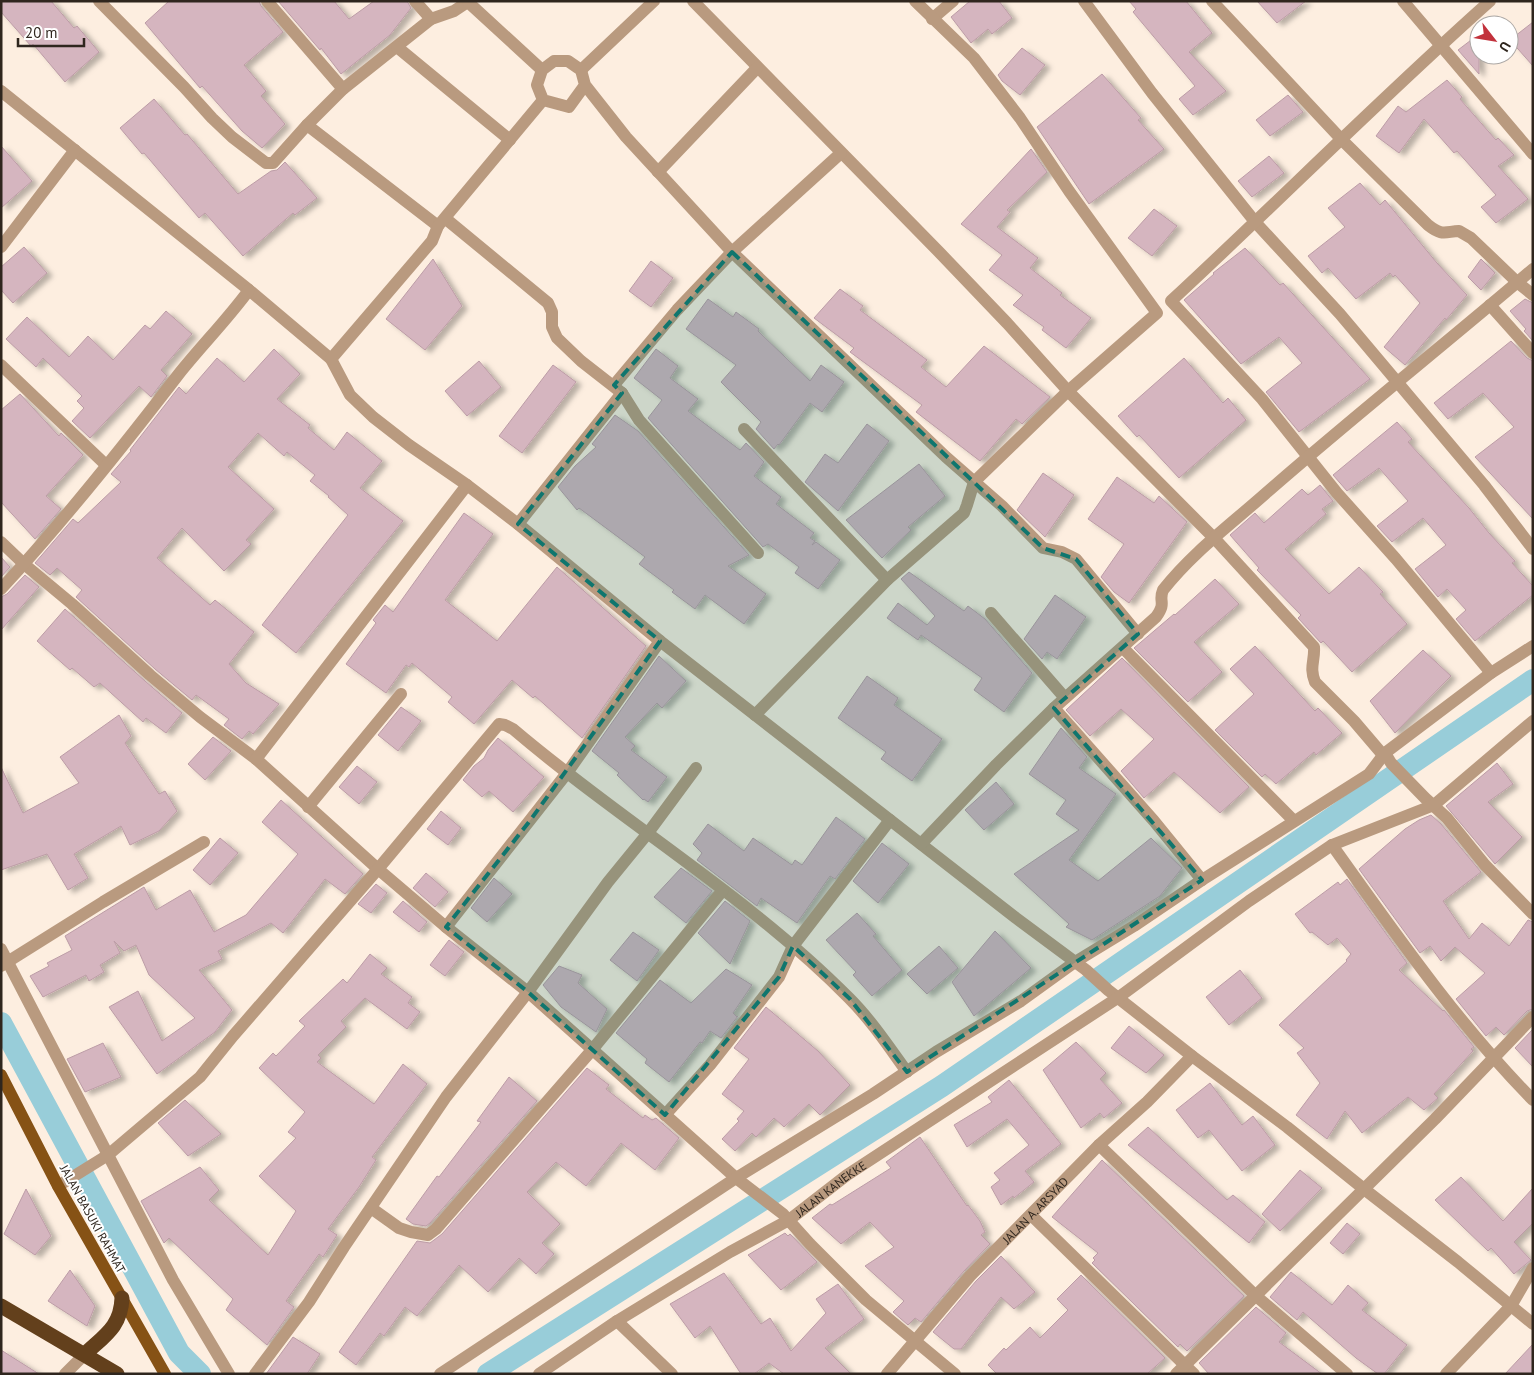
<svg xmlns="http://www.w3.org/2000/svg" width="1534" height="1375" viewBox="0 0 1534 1375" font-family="'PT Sans',sans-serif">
	<defs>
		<filter id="shadow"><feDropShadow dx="5.5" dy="3" stdDeviation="2.5" flood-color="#0004"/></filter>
	</defs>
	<rect width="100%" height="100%" fill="#fdeee0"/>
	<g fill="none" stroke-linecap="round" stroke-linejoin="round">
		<path stroke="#98cdd9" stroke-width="22" d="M1 1023 179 1353 200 1374
			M488 1374 942 1086 1533 680"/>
	</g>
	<path fill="#d5b5bf" stroke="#bc9ca6" filter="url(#shadow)" d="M1 1H51L74 28 77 26 99 52 65 82 33 44 31 46 1 12Z
		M169 1H259L261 6 283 32 244 65 266 91 261 96 285 124 262 148 242 131 202 86 200 88 145 23Z
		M278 1H334L349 19 374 1H407L411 8 390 35 341 74 321 48 320 50Z
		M970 1H999L1012 18 992 34 988 29 971 43 951 17Z
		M1129 1H1186L1212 33 1189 52 1226 91 1193 115 1179 99 1195 86 1133 12 1136 9Z
		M1257 1H1306L1277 23Z
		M1533 22V66L1510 40Z
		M1479 34V74L1458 50Z
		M1022 48 1045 65 1020 95 1002 81 998 75Z
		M1102 74 1141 118 1138 120 1164 149 1089 204 1037 127Z
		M1447 80 1462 97 1460 99 1496 140 1498 138 1514 155 1498 166 1528 199 1496 223 1481 207 1496 195 1457 151 1454 153 1424 119 1399 153 1376 136 1398 106 1406 112Z
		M1288 95 1303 112 1270 136 1256 120Z
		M154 99 185 135 187 134 238 194 271 171 277 170 285 162 317 198 295 215 293 213 243 256 205 213 199 218 144 153 142 154 120 128Z
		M1 146 32 181 1 208Z
		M1031 149 1047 172 1007 210 1010 212 997 227 1038 258 1030 268 1062 293 1060 295 1091 318 1066 348 1042 330 1044 327 1013 305 1023 295 989 270 1002 255 961 224Z
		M1269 156 1284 173 1252 197 1238 181Z
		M1360 183 1380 205 1385 200 1437 263 1467 295 1446 320 1445 318 1405 365 1384 347 1420 303 1395 275 1393 277 1390 273 1356 299 1328 268 1322 273 1308 256 1345 227 1328 208Z
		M1154 209 1177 226 1152 256 1128 238Z
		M24 247 47 273 13 303 1 290V267Z
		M1245 248 1280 285 1283 283 1370 379 1299 432 1266 392 1302 363 1279 337 1241 364 1184 300 1214 274 1213 273Z
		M433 259 462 306 425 350 386 319Z
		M1481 259 1495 273 1481 290 1468 277Z
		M651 261 673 278 651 307 629 291Z
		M840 289 863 306 860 310 927 360 921 367 946 387 984 346 1050 397 1022 424 1016 419 980 461 916 412 922 405 850 352 854 348 814 318Z
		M708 299 733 317 736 312 759 329 758 331 810 381 821 365 844 382 822 412 810 403 779 445 778 444 774 449 756 429 761 422 721 382 736 365 686 329Z
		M1525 299 1533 303V341L1524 331 1526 329 1510 311Z
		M166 311 192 334 161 370 167 376 151 397 139 386 90 438 72 421 84 408 77 401 82 396 43 358 36 367 6 339 27 317 69 357 88 336 113 360 145 325 150 329Z
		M1511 341 1527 358 1533 361V519L1475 457 1514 427 1483 393 1448 419 1434 403Z
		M274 349 300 374 277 399 310 425 308 428 334 450 347 432 382 461 360 488 403 521 296 653 262 625 348 515 328 497 329 496 310 481 315 475 287 452 284 456 258 433 228 467 274 509 246 540 251 544 224 571 182 528 157 558 210 605 215 600 254 632 229 664 246 683 279 704 253 734 249 731 242 739 224 725 229 719 196 695 192 700 155 669 76 597 82 590 57 568 50 575 35 563 73 519 78 523 121 482 111 474 131 451 130 450 179 387 186 394 217 358 244 382Z
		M656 349 678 366 670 378 698 399 688 411 740 450 746 443 764 462 754 476 781 497 776 504 814 533 810 538 815 541 812 545 816 542 840 560 818 589 795 573 799 567 768 544 763 547 648 418 662 400 634 378Z
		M1184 358 1223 403 1228 398 1246 420 1179 478 1139 435 1137 437 1118 416Z
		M479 361 501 387 467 416 445 391Z
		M553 365 576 382 522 453 499 436Z
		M20 394 59 436 61 433 83 455 46 496 61 509 35 539 1 502V410Z
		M615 415 638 431 749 555 728 566 766 594 744 624 705 595 695 609 672 592 674 590 639 564 645 557 579 508 577 510 558 487 575 466 596 447 592 444Z
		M1397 422 1412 439 1408 442 1469 508 1489 533 1515 561 1512 563 1533 586V595L1475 641 1456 619 1466 610 1447 589 1438 597 1415 569 1446 545 1423 518 1392 542 1377 526 1408 501 1379 468 1347 491 1333 475Z
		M867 424 889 441 838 511 805 482 825 454 838 463Z
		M919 464 945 496 908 527 911 530 882 558 846 520Z
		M1043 473 1074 495 1045 537 1017 510Z
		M1117 477 1154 503 1159 496 1187 522 1129 603 1114 592 1101 577 1124 544 1088 519Z
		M1320 485 1333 501 1322 509 1326 514 1285 549 1329 594 1359 567 1383 592 1380 594 1407 624 1352 672 1323 641 1321 643 1298 618 1301 615 1257 570 1259 568 1230 535 1255 513 1264 523 1302 489 1308 495Z
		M464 513 493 534 445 600 497 641 557 567 646 646 582 738 535 696 533 698 512 680 474 724 448 702 452 697 412 663 409 667 406 665 386 693 346 664 376 623 373 620 385 605 393 612Z
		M1 557 10 567 1 577Z
		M909 572 964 611 968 606 985 619 1032 673 1004 712 974 690 982 678 921 635 918 640 887 618 898 603 927 625 935 616 901 579Z
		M25 575 39 587 1 630V597L7 594Z
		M1215 579 1239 604 1194 642 1222 672 1188 702 1134 648 1174 614 1175 615Z
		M1055 595 1086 617 1057 659 1047 652 1042 659 1024 639Z
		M65 609 145 681 182 713 166 733 146 718 143 722 100 683 94 687 72 668 70 670 37 641Z
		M1255 646 1315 711 1318 708 1342 733 1316 755 1314 752 1276 784 1265 774 1262 777 1215 730 1254 694 1230 669Z
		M1423 650 1451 676 1395 733 1370 701Z
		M659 656 686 681 662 708 657 703 625 737 635 746 631 750 667 777 648 802 644 799 643 800 617 775 619 773 592 751Z
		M1122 658 1249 787 1220 813 1174 772 1144 798 1121 771 1154 739 1121 709 1090 736 1066 710Z
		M867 676 898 698 894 705 942 739 912 781 881 759 886 752 838 718Z
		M401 707 421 721 398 751 378 735Z
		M119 715 131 736 125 743 159 794 165 791 177 811 159 831 130 845 121 826 74 854 88 878 68 890 47 854 1 870V767L23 813 79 783 60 757Z
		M1061 728 1087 757 1079 768 1116 794 1069 860 1098 881 1151 838 1182 868 1160 896 1092 940 1066 927 1069 924 1014 874 1079 830 1056 814 1066 800 1029 774Z
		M213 737 231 751 205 780 188 764Z
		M498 738 544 777 513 812 489 791 482 797 463 780 474 766 484 758 488 750Z
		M1497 763 1513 784 1488 802 1522 837 1495 864 1446 806Z
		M357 766 377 782 359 804 339 787Z
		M996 782 1014 804 984 830 965 810Z
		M281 800 363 874 345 894 325 879 283 933 271 923 218 951 222 959 199 970 232 1010 215 1032 157 1074 109 1007 138 991 162 1041 195 1018 149 975 136 945 124 951 114 941 120 953 100 965 104 972 89 981 86 975 43 997 30 976 49 966 47 963 72 950 65 936 144 887 156 910 190 890 214 932 246 915 298 854 262 822Z
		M441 811 461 828 448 845 427 829Z
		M1431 815 1441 824 1481 872 1443 901 1469 939 1482 923 1509 946 1528 920 1533 922V1009L1527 1011 1504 1035 1496 1027 1486 1036 1456 999 1485 973 1455 947 1441 961 1430 946 1420 953 1359 869 1405 829 1419 820Z
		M836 817 865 839 835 879 830 876 797 923 761 898 757 906 697 860 702 853 693 844 708 824 744 851 753 838 792 865 795 860 802 865Z
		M220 838 238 853 210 885 193 870Z
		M882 843 909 864 878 903 853 881Z
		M681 868 712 891 686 923 654 897Z
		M426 873 448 892 435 907 413 888Z
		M494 878 512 894 487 922 471 908Z
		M1347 879 1407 963 1399 970 1443 1011 1444 1010 1474 1047 1471 1049 1473 1051 1434 1094 1438 1098 1424 1110 1408 1097 1362 1133 1345 1111 1327 1139 1296 1115 1320 1083 1297 1053 1304 1048 1279 1025 1347 961 1346 960 1351 954 1337 938 1328 945 1312 932 1310 933 1295 914 1338 882 1340 885Z
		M376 884 387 893 371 913 358 904Z
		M403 901 427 922 419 932 393 912Z
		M725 901 750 921 730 964 698 933Z
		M857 913 876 934 873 936 902 970 872 996 853 975 856 972 826 940Z
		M995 931 1031 968 974 1016 952 982Z
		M633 932 659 950 637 981 610 960Z
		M449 940 464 952 445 976 430 965Z
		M939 946 958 968 927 994 907 974Z
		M370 954 387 968 381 974 412 997 408 1003 420 1012 407 1029 365 998 341 1021 346 1027 318 1055 321 1058 317 1062 374 1104 403 1064 427 1084 372 1157 376 1160 359 1187 328 1229 337 1235 323 1257 319 1254 286 1301 294 1307 267 1345 226 1310 233 1299 169 1238 164 1243 141 1201 200 1167 219 1190 209 1200 268 1255 296 1211 259 1176 296 1138 288 1132 305 1112 259 1068 273 1053 276 1056 305 1026 299 1021 343 979 347 983Z
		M559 966 582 975 578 983 607 1009 596 1032 561 1007 543 985Z
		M726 969 752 985 733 1013 737 1017 738 1016 721 1038 710 1031 702 1043 700 1042 669 1082 645 1063 647 1059 616 1033 660 980 691 1003Z
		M1240 970 1262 998 1229 1025 1206 997Z
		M766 1007 818 1051 850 1085 820 1115 809 1104 784 1127 774 1118 756 1137 752 1133 735 1151 722 1139 739 1121 737 1119 744 1111 722 1094 749 1059 734 1048Z
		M1129 1026 1164 1055 1146 1073 1111 1048Z
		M1533 1029V1067L1515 1048Z
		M1076 1042 1106 1073 1100 1079 1122 1103 1104 1118 1100 1113 1081 1128 1043 1070Z
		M103 1043 121 1077 85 1092 67 1059Z
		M587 1068 609 1085 606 1089 643 1118 645 1115 652 1120 656 1118 679 1138 655 1170 621 1143 586 1186 556 1162 527 1192 560 1224 542 1243 554 1254 536 1274 519 1258 488 1292 459 1265 417 1316 405 1307 384 1336 380 1333 356 1365 339 1352 417 1241 430 1243 442 1234Z
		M509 1077 537 1101 430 1223 426 1226 413 1224 406 1219 437 1176 439 1177 481 1122 477 1121Z
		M1009 1080 1061 1144 1025 1171 1034 1182 1014 1198 1013 1196 1001 1205 991 1187 1000 1180 994 1173 1029 1145 1007 1119 967 1147 954 1125 992 1102 988 1097Z
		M1210 1083 1242 1125 1253 1116 1275 1145 1242 1171 1209 1130 1198 1138 1176 1110Z
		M185 1100 221 1134 188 1156 158 1123Z
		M1148 1127 1227 1200 1233 1195 1265 1222 1249 1243 1128 1145Z
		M920 1137 967 1206 968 1205 980 1221 985 1232 981 1235 990 1244 964 1271 921 1322 915 1318 908 1325 893 1312 904 1301 865 1266 894 1247 870 1222 841 1244 812 1218 830 1204 832 1205 891 1168 886 1162Z
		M1102 1160 1244 1296 1187 1351 1180 1344 1178 1347 1092 1263 1095 1260 1093 1258 1098 1253 1052 1217Z
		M1300 1170 1322 1188 1280 1231 1262 1214Z
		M1461 1177 1503 1221 1533 1188V1223L1514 1242 1531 1260 1514 1274 1491 1248 1488 1251 1435 1200Z
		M26 1189 51 1236 35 1255 4 1234Z
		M1347 1223 1360 1234 1343 1254 1330 1243Z
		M785 1233 788 1236 790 1234 817 1262 781 1290 748 1255Z
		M1001 1256 1035 1292 1014 1309 1001 1297 961 1349H954L933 1332 976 1281Z
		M70 1270 95 1306 87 1326 48 1301Z
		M1291 1272 1332 1305 1348 1285 1368 1303 1362 1310 1407 1345 1384 1374H1378L1356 1358 1303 1312 1297 1320 1270 1297Z
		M724 1273 761 1324 770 1318 791 1351 826 1313 816 1299 838 1284 864 1319 825 1348 851 1374H784L769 1363 754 1374H741L710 1326 695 1338 670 1304Z
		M1081 1275 1165 1358 1147 1374H997L988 1365 1004 1348 1006 1350 1030 1327 1040 1338 1068 1310 1057 1299Z
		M1256 1307 1286 1333 1279 1342 1322 1374H1209L1199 1363Z
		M293 1337 320 1354 307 1374H266Z
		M1533 1344V1374H1505Z
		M1 1350 39 1374H1Z"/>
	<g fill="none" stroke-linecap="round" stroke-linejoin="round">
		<g stroke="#b99a7f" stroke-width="12">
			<path d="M99 1 184 87 212 118 232 137 266 163H273L307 125 343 89 431 19 454 11 469 1"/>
			<path d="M267 1 343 89"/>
			<path d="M415 1 431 19"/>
			<path d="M693 1 940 253 1007 323 1068 391 1215 539 1314 647C1315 661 1309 667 1315 682L1354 721 1383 755"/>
			<path d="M1084 1 1152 93 1256 223 1340 314 1484 485 1533 549"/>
			<path d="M1212 1 1342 140 1428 225C1442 236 1444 232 1459 231L1471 238 1517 282 1533 295"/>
			<path d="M1403 1 1533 154"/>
			<path d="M1490 1C1381 98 1278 202 1171 301L1262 399 1337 493 1396 559 1491 673"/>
			<path d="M468 2 542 70"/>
			<path d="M932 19 953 1"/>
			<path d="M397 47 510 140"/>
			<path d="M581 70 654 1"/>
			<path d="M585 85 569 107 543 100 537 85 542 70 554 61H568L581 70 585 85 626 137 732 252 946 457 1002 506 1043 548 1062 552 1076 559 1138 634"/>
			<path d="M1 91 249 290 331 359 350 395 373 417 409 445 467 485 518 524 660 641 1016 918 1086 970 1108 990 1192 1056 1287 1127 1364 1189 1458 1262 1533 1324"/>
			<path d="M307 125 438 226"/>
			<path d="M658 172 757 68"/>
			<path d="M446 219 548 303 552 312V327L557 338 581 361 622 393 639 420 758 553"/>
			<path d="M1 247 75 150"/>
			<path d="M1490 305 1533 353"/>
			<path d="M331 359 432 241 438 226 543 100"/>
			<path d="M1 365 106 465"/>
			<path d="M614 385 677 310 732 252 841 153"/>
			<path d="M744 429 887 580"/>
			<path d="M518 524 622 393"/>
			<path d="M1 542 24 564 72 604 150 675 200 717 256 759 378 869 446 927 528 992 736 1178 783 1214 810 1244 866 1300 955 1374"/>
			<path d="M1 589C64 521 122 448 178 375 201 346 227 320 249 290"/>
			<path d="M991 613 1065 698"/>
			<path d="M1123 648 1294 821"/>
			<path d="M1054 708 1154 821 1202 880"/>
			<path d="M755 715 887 580 964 513 967 505 974 482 1068 391 1157 313 1069 191 1020 118 974 58 915 1"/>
			<path d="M1385 753 1391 763 1425 798 1447 818 1485 865 1533 914"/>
			<path d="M256 759 467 485"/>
			<path d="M308 807 401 694"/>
			<path d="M921 844 996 765 1054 708 1156 617C1167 602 1158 602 1163 590 1192 553 1230 525 1265 494 1353 417 1444 345 1533 269"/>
			<path d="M1332 845C1395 933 1457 1023 1533 1100"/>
			<path d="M446 927 567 773 660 641"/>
			<path d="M1 949 173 1280 229 1374"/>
			<path d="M1 966 103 902 204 842"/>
			<path d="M665 1115 710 1065 779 977 793 946 890 820"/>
			<path d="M1099 1145 1256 1296 1347 1374"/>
			<path d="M58 1186 108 1155 200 1077 233 1036 378 869 499 724 505 725 513 729C622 822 748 896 849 998 871 1020 889 1047 907 1072"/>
			<path d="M371 1208 399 1228 411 1232 428 1235 436 1229 592 1050 723 890"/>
			<path d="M1031 1215 1194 1374"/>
			<path d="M617 1321 672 1374"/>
			<path d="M65 1374 85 1354"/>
			<path d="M255 1374 309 1302 344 1247 446 1097 528 992 608 882 648 833 696 768"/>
			<path d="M440 1374 736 1178 873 1094 936 1052 1021 1001 1075 962 1134 926 1202 880 1369 774 1385 753 1491 673 1533 646"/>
			<path id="s1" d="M539 1374 617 1321 730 1252 789 1220 847 1175 1119 997 1249 901 1332 845 1434 805 1533 721"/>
			<path id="s2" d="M887 1374 970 1276 1099 1145 1147 1102 1192 1056"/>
			<path d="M1176 1374 1435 1119 1533 1017"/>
			<path d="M1446 1374 1511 1306 1533 1268"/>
		</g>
		<path stroke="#865215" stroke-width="12" d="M1 1075 58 1186 165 1374"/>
		<path stroke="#63401c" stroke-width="15" d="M1 1306 117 1374
			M85 1354C104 1336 121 1327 122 1298"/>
	</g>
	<path fill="#0f766e" fill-opacity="0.2" stroke="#0f766e" stroke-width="4" stroke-dasharray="10 6" stroke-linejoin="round" d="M732 252 1043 548 1076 559 1138 634 1054 708 1202 880 907 1072 850 999 793 946 779 977 665 1115 528 992 446 927 529 822 660 641 518 524 622 393 614 385Z"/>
	<g text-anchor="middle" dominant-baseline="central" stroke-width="4" stroke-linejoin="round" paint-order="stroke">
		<g font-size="12" fill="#2f261e" stroke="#fff">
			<text stroke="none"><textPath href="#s1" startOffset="346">JALAN KANEKKE</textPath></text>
			<text stroke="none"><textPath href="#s2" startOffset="221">JALAN A. ARSYAD</textPath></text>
			<text transform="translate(93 1219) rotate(61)">JALAN BASUKI RAHMAT</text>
		</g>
	</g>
	<rect width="1534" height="1375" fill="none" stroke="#2f261e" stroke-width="5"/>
	<g transform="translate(1494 40) rotate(121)"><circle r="24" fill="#ffffff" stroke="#aca8a5"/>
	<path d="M0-4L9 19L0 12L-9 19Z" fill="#c2323c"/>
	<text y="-8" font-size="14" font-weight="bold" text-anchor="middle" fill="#2f261e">U</text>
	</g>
	<path d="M18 38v8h66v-8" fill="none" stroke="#2f261e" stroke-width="2.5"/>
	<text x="25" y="38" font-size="15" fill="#2f261e" stroke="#ffffff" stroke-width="4" paint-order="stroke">20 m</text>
</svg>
